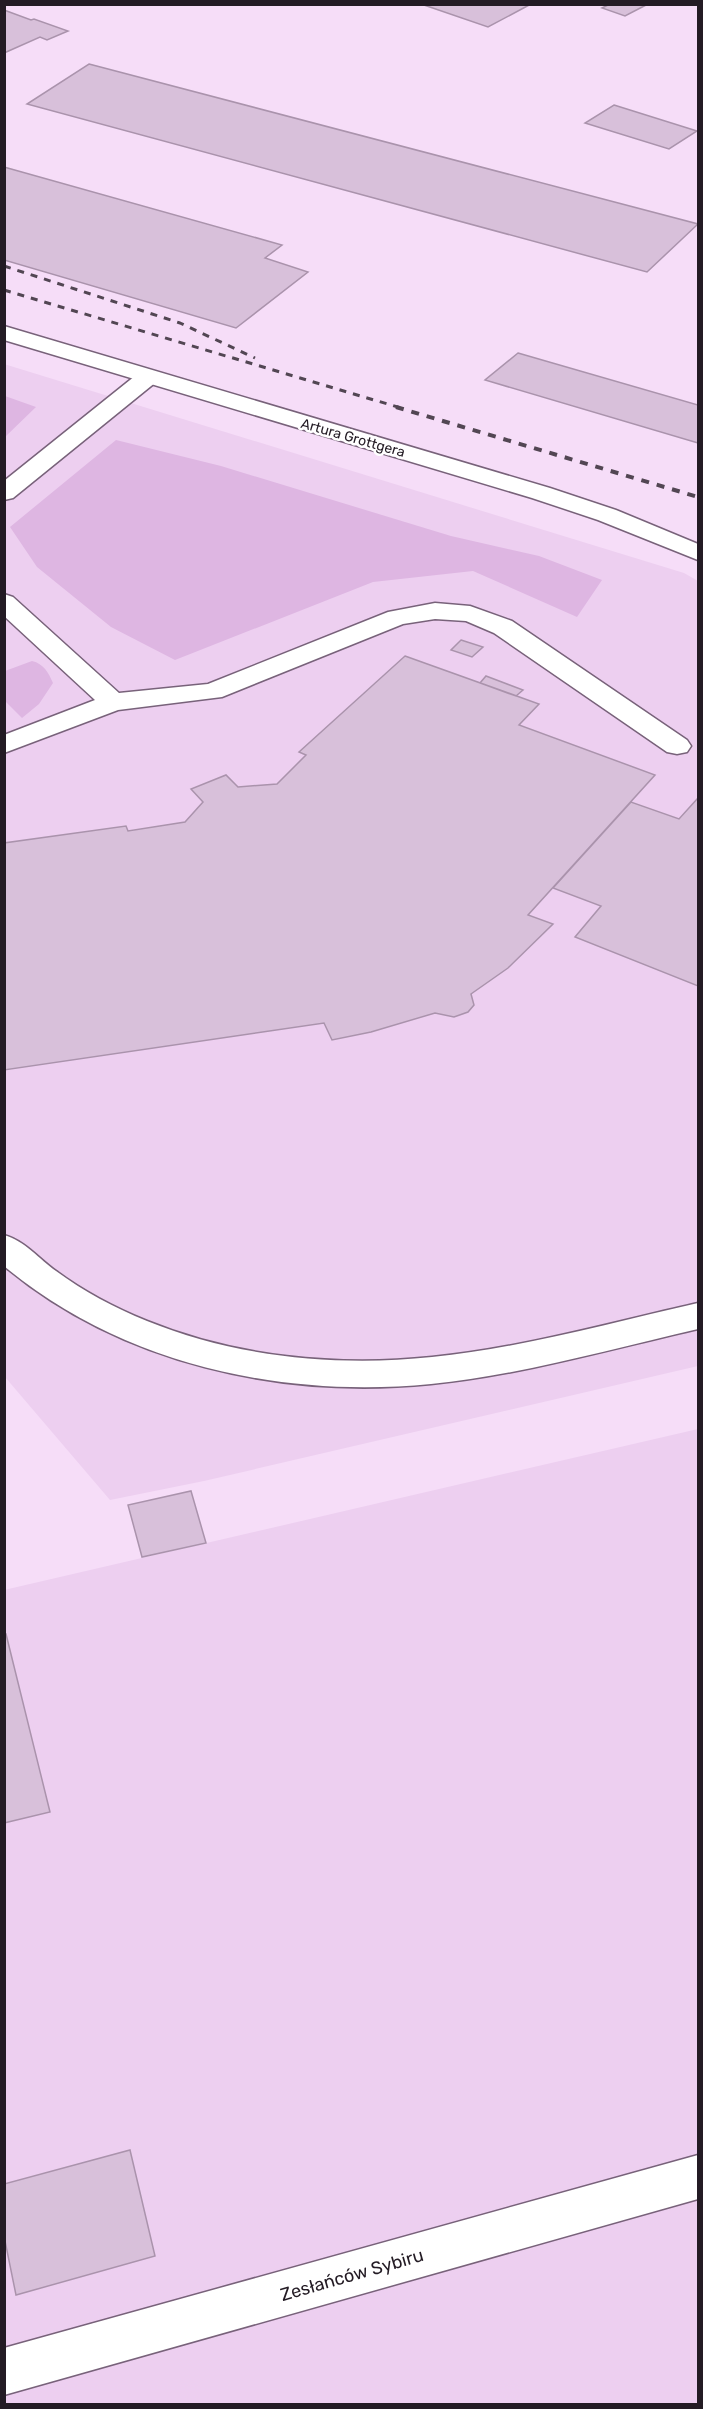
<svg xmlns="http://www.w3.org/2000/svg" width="703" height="2409" viewBox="0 0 703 2409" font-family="Rubik,sans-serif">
	<rect width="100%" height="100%" fill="#f6ddf8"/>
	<path fill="#edcff0" d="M4 364 684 573 698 581V1366L204 1481 110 1500 5 1377Z
		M698 1429V2404H5L4 1590Z"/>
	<path fill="#deb6e2" d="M5 396 36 407 5 437 4 396Z
		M116 440 221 466 451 536 539 556 602 580 577 617 473 571 373 582 175 660 111 627 37 567 10 527Z
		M32 661C44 664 48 672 53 683L39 704 22 718 5 701V671Z"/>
	<path fill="#d8c0da" stroke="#aa93ac" stroke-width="1.5" d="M421 4H531L488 27Z
		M610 4H648L625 16 602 8Z
		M4 10 31 20 34 19 68 31 47 40 40 37 4 53Z
		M89 64 698 224 647 272 27 104Z
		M614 105 697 131 669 149 585 123Z
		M4 167 282 245 265 258 308 272 236 328 4 260Z
		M518 353 698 405V443L485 380Z
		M461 640 483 647 472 657 451 650Z
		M405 656 539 704 519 725 655 775 528 915 553 924 508 968 471 994 474 1005 468 1012 454 1017 435 1013 371 1032 332 1040 324 1023 4 1070V843L126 826 128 831 185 822 203 802 191 789 226 775 238 787 277 784 306 755 299 752Z
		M486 676 523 690 516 696 480 683Z
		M698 798V986L575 937 601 906 553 888 631 802 679 819Z
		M191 1491 206 1543 142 1557 128 1505Z
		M6 1634 50 1812 4 1823V1635Z
		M130 2150 155 2256 16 2295 4 2236V2184Z"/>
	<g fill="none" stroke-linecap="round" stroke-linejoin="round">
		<g stroke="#78627a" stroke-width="3">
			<path id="lane" d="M148 370 156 372 159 377 156 382 13 498 4 500V481L140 372Z
				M4 594 13 597 119 693 208 684 388 612 435 603 470 606 512 621 687 740 691 746 687 752 677 754 667 752 494 633 466 621 435 619 403 624 222 697 118 710 4 753V735L95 700 4 616Z
				M4 1235C25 1241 39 1259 56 1271 83 1291 115 1308 147 1321 235 1357 337 1367 432 1357 522 1348 610 1323 698 1303V1329C611 1349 521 1375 431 1384 282 1399 121 1364 4 1266Z"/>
		</g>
		<g stroke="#78627a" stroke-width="3">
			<path id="street" d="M4 326 550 488 616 510 698 544V560L598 520 532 498 4 340Z
				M698 2155V2199L4 2395V2348Z"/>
		</g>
		<use href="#lane" fill="#fff" fill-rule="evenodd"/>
		<use href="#street" fill="#fff" fill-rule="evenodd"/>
		<path stroke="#524653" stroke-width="3" stroke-dasharray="7 7" stroke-linecap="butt" d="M4 266 180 323 255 358
			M4 290 401 408"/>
		<path stroke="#524653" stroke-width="4" stroke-dasharray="8 8" stroke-linecap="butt" d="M396 407 698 497"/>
	</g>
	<g text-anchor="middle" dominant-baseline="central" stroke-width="5" stroke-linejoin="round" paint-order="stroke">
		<g font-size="14" fill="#231b24" stroke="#fff">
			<text transform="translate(353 438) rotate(16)">Artura Grottgera</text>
		</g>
		<g font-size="18" fill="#231b24" stroke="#fff">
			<text transform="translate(352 2275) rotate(-16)">Zesłańców Sybiru</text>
		</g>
	</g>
	<rect width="703" height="2409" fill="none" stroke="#231b24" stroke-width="12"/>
</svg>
